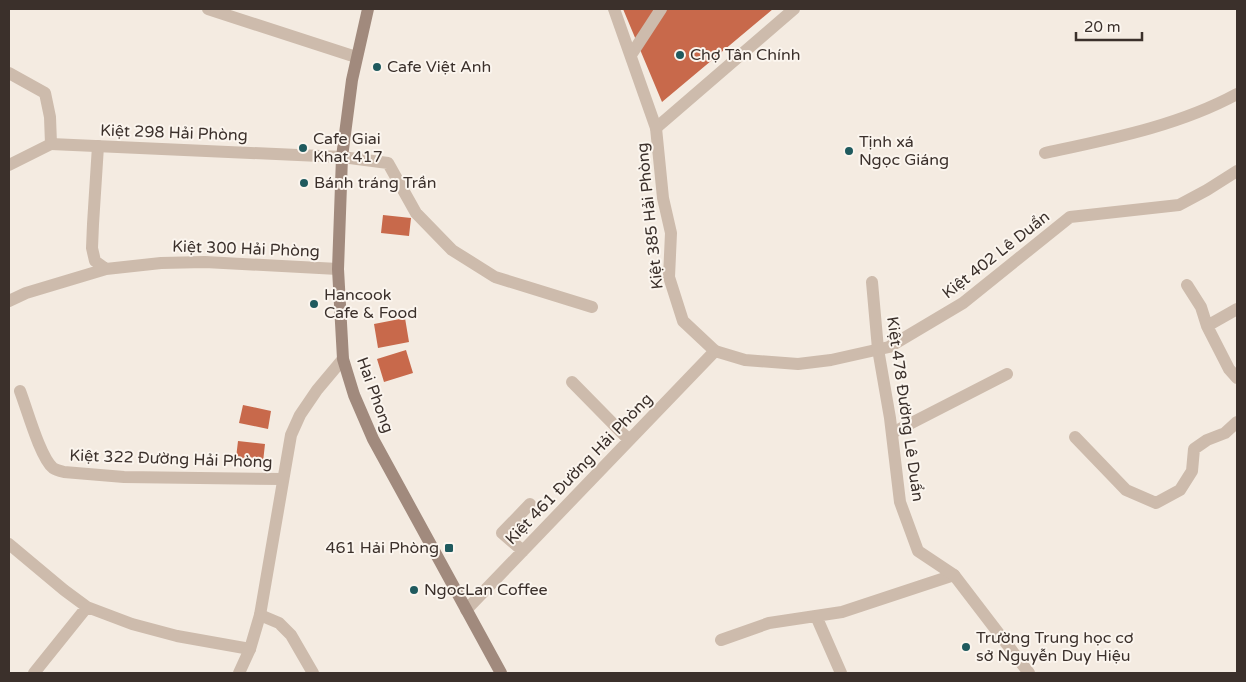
<svg xmlns="http://www.w3.org/2000/svg" width="1246" height="682" viewBox="0 0 1246 682" font-family="'Varela Round',sans-serif">
	<rect width="100%" height="100%" fill="#f4ebe1"/>
	<path fill="#c8694b" d="M623 9H773L662 102Z
		M383 215 411 218 409 236 381 233Z
		M405 318 409 342 378 348 374 324Z
		M406 350 413 373 384 382 377 359Z
		M243 405 271 411 268 429 239 423Z
		M238 441 265 444 263 462 236 458Z"/>
	<g fill="none" stroke-linecap="round" stroke-linejoin="round">
		<path stroke="#cdbbac" stroke-width="12" d="M631 55 661 9
			M9 73 45 93 50 117 51 144 9 165
			M656 128 794 9
			M98 146 93 224 92 248 95 261 106 269
			M1045 153C1110 139 1178 126 1237 94
			M342 157 388 163 416 213 452 250 495 277 592 307
			M1187 285 1201 307 1207 326 1229 369 1237 378
			M9 301 26 293 106 269 161 263 205 262 338 269
			M1207 326 1237 309
			M572 382 629 440
			M20 391C27 409 40 457 53 468 56 470 60 471 64 472L124 477 283 479
			M892 433 1007 374
			M1075 437 1126 490 1156 503 1180 490 1192 471 1194 449 1207 440 1225 433 1237 422
			M9 544 64 590 87 607 132 624 177 636 250 649
			M523 551 502 533 530 504
			M466 610 715 351 745 360 798 364 831 360 889 347 963 303 1070 217 1179 205 1207 190 1237 171
			M260 615 279 623 291 635 313 673
			M816 616 841 673
			M721 640 769 623 842 612 954 575
			M34 673 87 607"/>
		<path stroke="#cdbbac" stroke-width="12" d="M208 9 356 57
			M614 9 656 128 663 198 671 233 669 277 683 321 715 351
			M51 144 342 157
			M872 282 878 349 890 418 900 502 918 551 954 575 1029 673
			M239 673 250 649 260 615 291 435 300 415 317 390 343 359"/>
		<path stroke="#a18a7d" stroke-width="12" d="M368 9 352 80 342 157 338 269 343 359 354 395 373 439 501 673"/>
	</g>
	<g fill="#1f5a5e" stroke="#fbf5ee" stroke-width="2">
		<circle cx="680" cy="55" r="5"/>
		<circle cx="377" cy="67" r="5"/>
		<circle cx="303" cy="148" r="5"/>
		<circle cx="849" cy="151" r="5"/>
		<circle cx="304" cy="183" r="5"/>
		<circle cx="314" cy="304" r="5"/>
		<rect x="444" y="543" width="10" height="10" rx="2.5"/>
		<circle cx="414" cy="590" r="5"/>
		<circle cx="966" cy="647" r="5"/>
	</g>
	<g text-anchor="middle" dominant-baseline="central" stroke-width="4" stroke-linejoin="round" paint-order="stroke">
		<g font-size="16" fill="#3b302b" stroke="#fbf5ee" text-anchor="start">
			<text x="690" y="55">Chợ Tân Chính</text>
			<text x="387" y="67">Cafe Việt Anh</text>
			<text x="313" y="139">Cafe Giai<tspan x="313" dy="18">Khat 417</tspan></text>
			<text x="859" y="142">Tịnh xá<tspan x="859" dy="18">Ngọc Giáng</tspan></text>
			<text x="314" y="183">Bánh tráng Trần</text>
			<text x="324" y="295">Hancook<tspan x="324" dy="18">Cafe &amp; Food</tspan></text>
			<text x="439" y="548" text-anchor="end">461 Hải Phòng</text>
			<text x="424" y="590">NgocLan Coffee</text>
			<text x="976" y="638">Trường Trung học cơ<tspan x="976" dy="18">sở Nguyễn Duy Hiệu</tspan></text>
		</g>
		<g font-size="16" fill="#3b302b" stroke="#fbf5ee">
			<text transform="translate(174 133) rotate(2)">Kiệt 298 Hải Phòng</text>
			<text transform="translate(650 216) rotate(-96)">Kiệt 385 Hải Phòng</text>
			<text transform="translate(246 249) rotate(2)">Kiệt 300 Hải Phòng</text>
			<text transform="translate(996 255) rotate(-38)">Kiệt 402 Lê Duẩn</text>
			<text transform="translate(375 395) rotate(70)">Hai Phong</text>
			<text transform="translate(905 409) rotate(82)">Kiệt 478 Đường Lê Duẩn</text>
			<text transform="translate(171 459) rotate(2)">Kiệt 322 Đường Hải Phòng</text>
			<text transform="translate(579 469) rotate(-46)">Kiệt 461 Đường Hải Phòng</text>
		</g>
	</g>
	<rect width="1246" height="682" fill="none" stroke="#3b302b" stroke-width="20"/>
	<path d="M1076 32v8h66v-8" fill="none" stroke="#3b302b" stroke-width="2.5"/>
	<text x="1084" y="32" font-size="15" fill="#3b302b" stroke="#fbf5ee" stroke-width="4" paint-order="stroke">20 m</text>
</svg>
